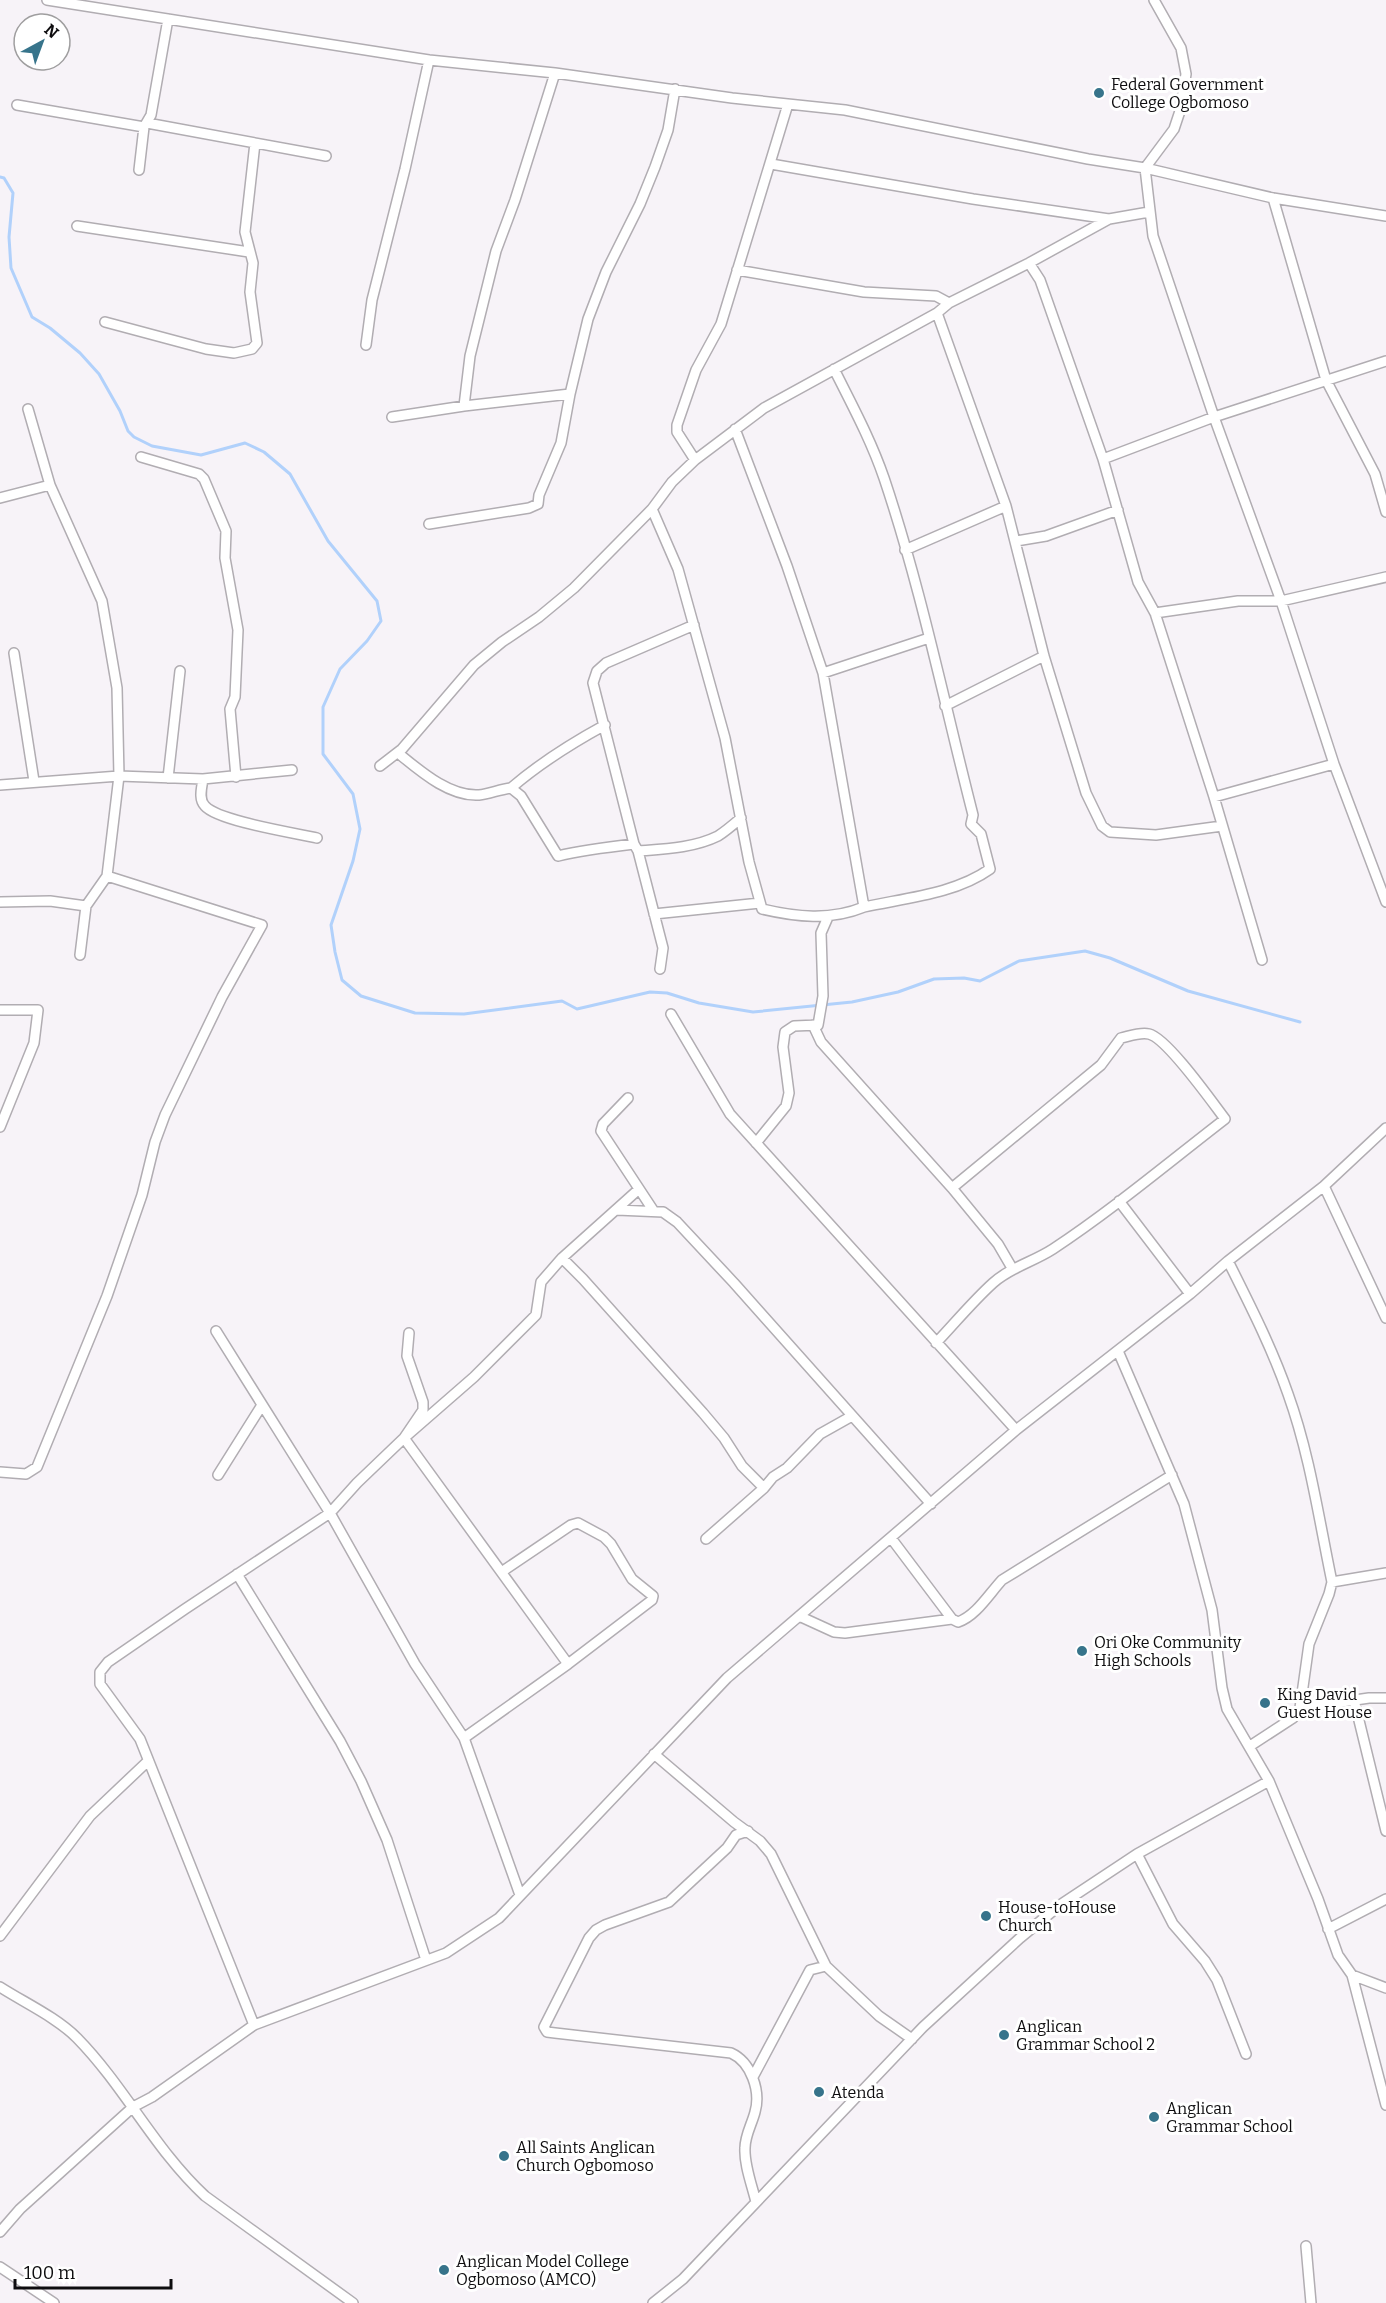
<svg xmlns="http://www.w3.org/2000/svg" width="1386" height="2303" viewBox="0 0 1386 2303" font-family="Bitter,serif">
	<rect width="100%" height="100%" fill="#f7f3f8"/>
	<g fill="none" stroke-linecap="round" stroke-linejoin="round">
		<path stroke="#b1d1fb" stroke-width="3" d="M0 177 4 178 13 193 9 237 11 268 32 317 50 328 80 353 99 374 120 411 128 431 134 437 152 446 201 455 245 443 264 452 290 474 328 541 377 601 381 621 367 641 340 669 323 707V754L353 794 360 829 353 861 331 925 335 952 342 980 361 996 415 1013 464 1014 562 1001 577 1009 650 992 667 993 699 1003 753 1012 852 1002 898 992 934 979 964 978 980 981 1019 961 1085 951 1110 958 1188 991 1300 1022"/>
		<g stroke="#b1adb2" stroke-width="12">
			<path id="minor" d="M47 0 429 60 555 73 732 98 845 110 1088 159 1145 168 1273 198 1386 216
				M1154 0 1181 48 1186 74 1180 111 1174 129 1145 168 1153 236 1214 417 1281 601 1334 764 1386 902
				M17 105 144 127 151 115 168 19
				M147 123 326 156
				M771 164 973 199 1109 219
				M139 170 144 127
				M1273 198 1326 380 1375 474 1386 512
				M77 226 249 252
				M1029 263 1040 280 1103 459 1138 582 1155 613 1214 797 1262 960
				M737 270 864 292 936 296 949 303
				M937 313 1006 506 1044 656 1086 793 1102 826 1110 832 1156 835 1222 826
				M105 322 206 349 234 353 252 349 257 343 250 292 253 263 245 232 255 143
				M366 345 372 300 405 169 429 60
				M834 369C852 405 871 440 884 478 921 588 944 702 973 815L971 824 981 834 990 869C955 894 905 898 864 907
				M464 406 470 356 496 251 515 200 555 73
				M28 409 50 485 102 601 117 688 119 776 107 876 86 906 80 955
				M392 417 464 406 570 394
				M141 457 199 474 204 479 226 531 225 558 238 630 235 697 230 709 236 777
				M1103 459 1214 417 1386 361
				M695 460 677 432V425L696 370 721 324 788 104
				M0 498 50 485
				M652 509 678 569 725 738 749 862 762 909C796 917 830 921 864 907L823 673 787 566 735 429
				M429 524 529 508 538 504 539 495 561 443 570 394 588 319 606 272 640 204 655 167 668 130 675 89
				M1016 541 1046 536 1118 510
				M905 550 1006 506
				M1155 613 1238 601H1281L1386 577
				M14 653 34 781
				M823 673 929 638
				M945 706 1044 656
				M605 725C572 743 540 763 511 788L521 796 558 856C583 850 608 847 634 844L638 851C664 849 694 848 718 836 726 831 734 824 741 818
				M398 753C419 770 449 797 479 795 489 794 501 789 511 788
				M380 766 402 749 474 665 502 642 539 617 574 588 652 509 672 482 695 460 764 408 937 313 949 303 1029 263 1109 219 1149 212
				M168 778 180 671
				M203 779C202 787 198 799 205 806 218 821 295 833 317 838
				M0 785 119 776 203 779 292 770
				M1214 797 1334 764
				M634 844 593 683 597 671 606 663 694 625
				M638 851 663 948 660 969
				M0 902 50 901 86 906
				M654 914 760 903
				M0 1010H38L34 1043 0 1127
				M671 1014 730 1114 1016 1430
				M813 1025 821 1042 952 1188 998 1244 1012 1268
				M628 1098 603 1124 601 1131 653 1210
				M756 1143 786 1106 789 1093 783 1047 785 1032 794 1026 818 1025 823 996 821 933 828 917
				M1324 1186 1386 1318
				M1119 1201 1190 1294
				M617 1210 663 1212 677 1222 734 1283 931 1504
				M562 1258 583 1279 703 1413 724 1438 742 1466 764 1488
				M1228 1261C1250 1305 1272 1348 1288 1394 1310 1455 1319 1520 1332 1582L1329 1594 1309 1644 1300 1708 1293 1718 1250 1746
				M216 1331 330 1513 415 1664 464 1738 520 1895
				M409 1333 407 1356 423 1402V1410L404 1438 568 1664
				M936 1343C955 1323 973 1301 993 1283 1011 1267 1033 1262 1053 1249 1112 1210 1168 1163 1225 1119 1212 1102 1167 1038 1149 1034 1140 1032 1130 1036 1121 1038L1101 1065 952 1188
				M1118 1351 1184 1504 1212 1610 1222 1688 1227 1709 1269 1781 1318 1899 1338 1955 1352 1975 1386 2105
				M0 1472 26 1474 37 1467 107 1296 142 1195 155 1142 165 1115 222 997 262 925 107 876
				M218 1475 262 1405
				M891 1538 952 1619 958 1622C976 1616 989 1594 1002 1580L1172 1475
				M706 1539 764 1488 773 1477 787 1468 820 1434 852 1416
				M237 1574 340 1741 361 1781 387 1840 426 1960
				M1332 1582 1386 1573
				M799 1616 834 1632 845 1633 952 1619
				M1354 1700 1386 1831
				M1300 1708 1369 1698H1386
				M464 1738 568 1664 652 1600 653 1596 632 1579 611 1544 604 1537 578 1523 571 1525 503 1571
				M654 1754 734 1822 760 1841 771 1854 826 1966 879 2016 912 2039
				M748 1831 736 1835 727 1848 669 1902 605 1925 596 1930 589 1938 544 2027 547 2032 555 2033 731 2053C751 2062 761 2091 755 2112 752 2124 745 2135 745 2148 744 2165 752 2185 756 2202
				M1137 1854 1173 1924 1205 1961 1217 1980 1246 2054
				M1328 1929 1386 1899
				M0 1936 90 1816 148 1761
				M1352 1975 1386 1988
				M0 1987C25 2003 56 2017 77 2038 125 2087 155 2150 205 2196L353 2303
				M254 2025 140 1739 100 1684V1672L108 1662 185 1609 330 1513 357 1483 404 1438 474 1377 536 1315 541 1282 562 1258 639 1189
				M753 2077 810 1970 826 1966
				M0 2232 20 2209 133 2107 152 2097 254 2025 446 1953 499 1918 727 1678 1016 1430 1190 1294 1228 1261 1324 1186 1386 1128
				M1306 2246 1311 2303
				M0 2267 54 2303
				M653 2303 683 2279 923 2027 1020 1938 1060 1905 1137 1854 1269 1781"/>
		</g>
		<use href="#minor" stroke="#fff" stroke-width="9"/>
	</g>
	<g fill="#37748b" stroke="#fff" stroke-width="2">
		<circle cx="1099" cy="93" r="6"/>
		<circle cx="1082" cy="1651" r="6"/>
		<circle cx="1265" cy="1703" r="6"/>
		<circle cx="986" cy="1916" r="6"/>
		<circle cx="1004" cy="2035" r="6"/>
		<circle cx="819" cy="2092" r="6"/>
		<circle cx="1154" cy="2117" r="6"/>
		<circle cx="504" cy="2156" r="6"/>
		<circle cx="444" cy="2270" r="6"/>
	</g>
	<g text-anchor="middle" dominant-baseline="central" stroke-width="6" stroke-linejoin="round" paint-order="stroke">
		<g font-size="16" fill="#0e0d0f" stroke="#fff" text-anchor="start">
			<text x="1111" y="84">Federal Government<tspan x="1111" dy="18">College Ogbomoso</tspan></text>
			<text x="1094" y="1642">Ori Oke Community<tspan x="1094" dy="18">High Schools</tspan></text>
			<text x="1277" y="1694">King David<tspan x="1277" dy="18">Guest House</tspan></text>
			<text x="998" y="1907">House-toHouse<tspan x="998" dy="18">Church</tspan></text>
			<text x="1016" y="2026">Anglican<tspan x="1016" dy="18">Grammar School 2</tspan></text>
			<text x="831" y="2092">Atenda</text>
			<text x="1166" y="2108">Anglican<tspan x="1166" dy="18">Grammar School</tspan></text>
			<text x="516" y="2147">All Saints Anglican<tspan x="516" dy="18">Church Ogbomoso</tspan></text>
			<text x="456" y="2261">Anglican Model College<tspan x="456" dy="18">Ogbomoso (AMCO)</tspan></text>
		</g>
	</g>
	<g transform="translate(42 42) rotate(41)"><circle r="28" fill="#ffffff" stroke="#9f9e9f" stroke-width="1.5"/>
	<path d="M0-4.5L10 22L0 15L-10 22Z" fill="#37748b"/>
	<text y="-9" font-size="16" font-weight="bold" text-anchor="middle" fill="#0e0d0f">N</text>
	</g>
	<path d="M15 2279v9h156v-9" fill="none" stroke="#0e0d0f" stroke-width="3"/>
	<text x="24" y="2279" font-size="18" fill="#0e0d0f" stroke="#ffffff" stroke-width="4.5" paint-order="stroke">100 m</text>
</svg>
